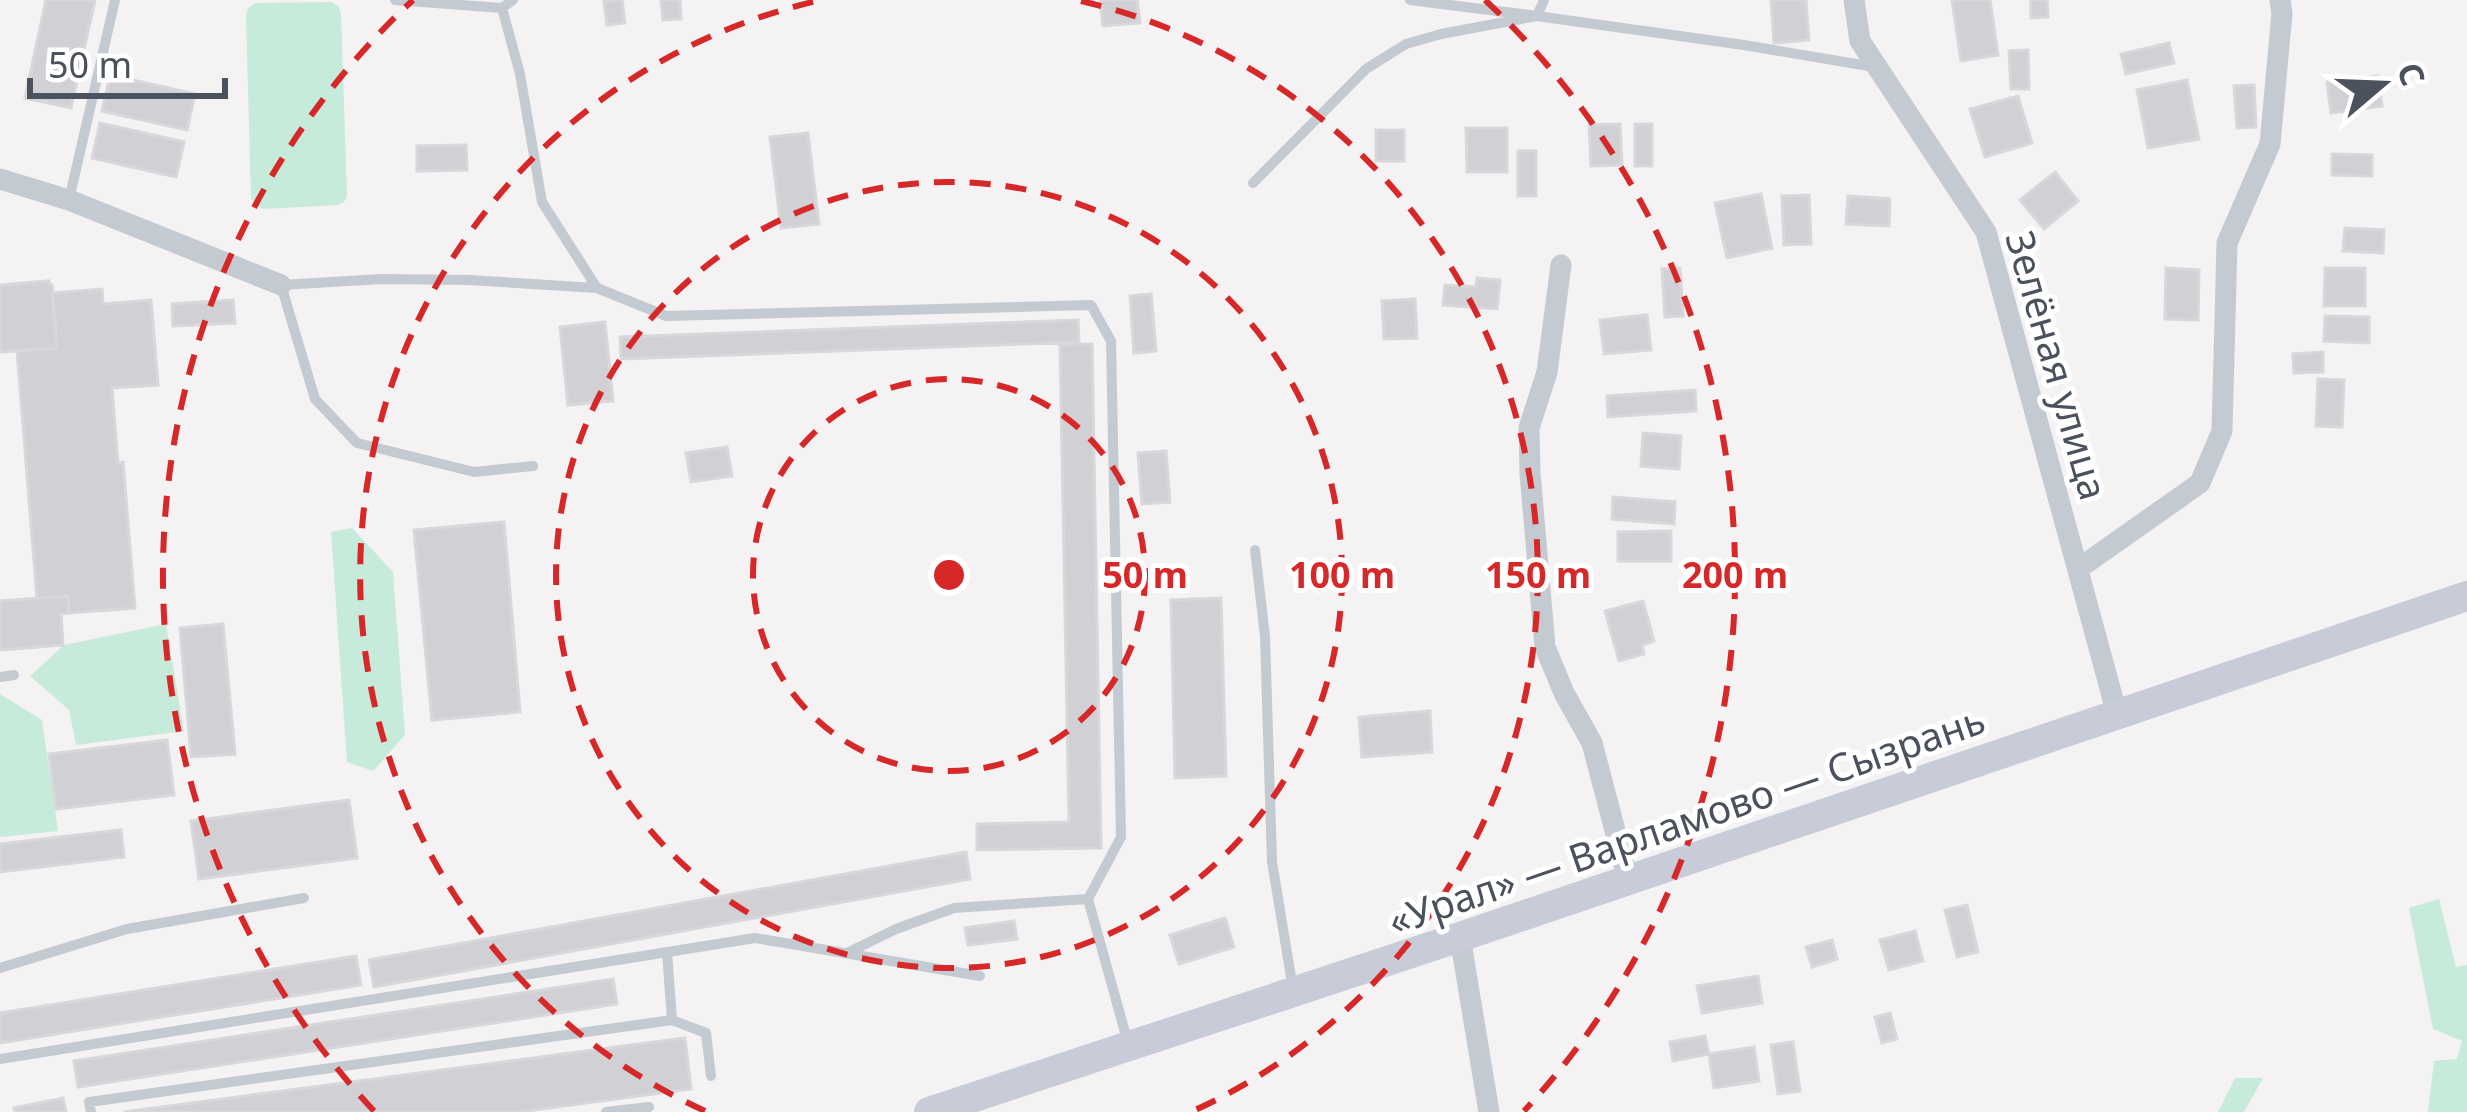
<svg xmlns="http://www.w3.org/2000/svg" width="2467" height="1112" viewBox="0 0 2467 1112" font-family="'Noto Sans',sans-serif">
	<rect width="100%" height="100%" fill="#f4f2f2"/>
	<path fill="#c7ebdb" d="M331 2 338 6 341 13 347 196 344 202 337 205 263 209 256 205 251 198 246 16 248 8 256 3Z
		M352 528 393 572 405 735 373 771 347 762 331 532Z
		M166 624 184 731 76 745 69 710 30 676 64 645Z
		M0 694 42 720 58 831 0 837Z
		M2439 899 2456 967 2467 965V1112H2428L2434 1061 2457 1059 2462 1041 2433 1029 2409 908Z
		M2235 1078H2263L2244 1112H2218Z"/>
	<path fill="#d0d0d5" stroke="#d7d7dc" stroke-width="3" d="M46 0H95L71 108 25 98Z
		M622 0 625 23 607 25 604 1Z
		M661 0H680L681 19 663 20Z
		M1100 0H1137L1140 23 1103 26Z
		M1771 0H1806L1809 40 1774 43Z
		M1952 0H1990L1998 55 1961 61Z
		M2031 0H2047L2048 17 2031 18Z
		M2169 43 2174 63 2126 74 2121 54Z
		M2028 50 2029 89H2011L2009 51Z
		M110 75 195 94 187 130 102 111Z
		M2378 76 2382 106 2331 113 2327 82Z
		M2187 80 2199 139 2148 148 2137 90Z
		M2254 85 2256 127 2237 128 2234 86Z
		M2018 96 2032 143 1985 157 1970 109Z
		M100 123 184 142 176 177 92 158Z
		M1620 124 1622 165 1591 166 1589 125Z
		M1635 124H1652V166H1635Z
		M1466 128H1507V172H1467Z
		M1376 130H1404V161H1376Z
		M808 133 819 224 781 228 770 137Z
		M466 145 467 170 417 171V146Z
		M1518 151H1536V196H1518Z
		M2332 154 2372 155V176L2332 175Z
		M2055 172 2078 201 2044 229 2020 200Z
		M1761 194 1772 248 1727 258 1715 203Z
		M1809 195 1811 244 1784 245 1782 196Z
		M1848 196 1890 199 1889 226 1846 224Z
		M2345 228 2384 230 2383 253 2343 251Z
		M1680 268 1683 316 1665 317 1662 269Z
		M2166 268 2199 270 2198 320 2165 319Z
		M2325 268H2365V306H2324Z
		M1477 278 1500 280 1497 309 1443 305 1445 285 1476 287Z
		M49 281V285H52L57 348 0 352V285Z
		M102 289 103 304 151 300 158 385 112 388 118 463 123 462 135 608 69 613 68 596 37 598 17 351 57 348 52 293Z
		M1151 294 1156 351 1134 353 1130 296Z
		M1415 299 1417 338 1384 339 1382 301Z
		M233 300 235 323 173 326 172 304Z
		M1647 315 1651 350 1604 354 1600 320Z
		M2325 316 2369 317V343L2324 341Z
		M1078 320 1079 342 621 359 620 337Z
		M605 322 613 401 568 405 560 327Z
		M1092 344 1101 848 977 850V824L1069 822 1060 345Z
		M2323 352V372L2294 373 2293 354Z
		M2318 379 2344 380 2342 427 2316 426Z
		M1695 390 1696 411 1608 417 1607 396Z
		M1643 433 1681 436 1679 469 1641 466Z
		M727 447 732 476 691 482 686 453Z
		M1166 451 1170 502 1142 504 1138 453Z
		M1613 497 1675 502 1674 524 1612 519Z
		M504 522 520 712 432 720 414 530Z
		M1671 531V561H1618V532Z
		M68 596 69 613 61 614 63 645 0 650V601Z
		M1221 598 1226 776 1175 778 1171 600Z
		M1643 601 1654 641 1642 645 1644 654 1619 661 1605 611Z
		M223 624 235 754 191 757 180 628Z
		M1430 711 1432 752 1362 757 1359 717Z
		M167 740 174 795 56 809 49 754Z
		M349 800 357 858 199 879 191 821Z
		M121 830 124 857 0 872V844Z
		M966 852 970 879 374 987 369 960Z
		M1967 905 1978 952 1957 957 1945 910Z
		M1225 918 1234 947 1179 964 1170 935Z
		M1014 921 1017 939 968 945 965 928Z
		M1915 931 1923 961 1889 970 1880 940Z
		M1832 940 1837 959 1812 967 1806 947Z
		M356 956 361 985 0 1043V1013Z
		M1758 976 1762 1003 1702 1013 1697 986Z
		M613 979 617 1004 78 1087 74 1061Z
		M1890 1013 1897 1039 1882 1043 1875 1017Z
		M1705 1036 1709 1054 1673 1061 1670 1042Z
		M685 1038 691 1089 519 1112H124Z
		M1793 1042 1800 1091 1778 1094 1771 1045Z
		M1754 1047 1759 1081 1714 1088 1709 1054Z
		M63 1098 66 1112H15L14 1108Z"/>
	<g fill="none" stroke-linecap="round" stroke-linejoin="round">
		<path stroke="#c4cad1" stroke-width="10" d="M395 0 502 8 513 0
			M1410 0 1537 16 1544 0
			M502 8 520 74 542 202 597 288 666 316 1091 305 1111 341 1121 837 1088 899 1128 1043
			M1253 183 1366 69 1406 44 1441 34 1537 16 1744 45 1874 67
			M69 200 115 0
			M533 466 474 472 357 443 315 399 281 285 382 279 469 280 597 288
			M1255 550 1265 636 1272 862 1293 989
			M0 677 14 675
			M667 952 672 1020
			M849 952 896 929 954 908 1088 899
			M0 968 127 929 304 898
			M0 1059 755 938 980 976
			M91 1112 89 1102 672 1020 706 1033 711 1076
			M606 1112 649 1107"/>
		<path stroke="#c4cad1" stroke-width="21" d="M1854 0 1860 41 1986 232 2117 714
			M0 179 69 200 281 285
			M1561 265 1547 372 1529 428 1530 473 1545 647 1564 693 1592 743 1628 880
			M2078 569 2200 483 2222 431 2227 243 2270 144 2282 13 2280 0
			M1460 937 1489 1112"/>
		<path stroke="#c7ccd8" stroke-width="30" d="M929 1112 1460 937 2467 596"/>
	</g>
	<g fill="none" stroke="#d62828" stroke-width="6" stroke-dasharray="21 15">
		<circle cx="949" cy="575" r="196"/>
		<circle cx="949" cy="575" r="393"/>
		<path d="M705 1111A589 589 0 0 1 817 1M1081 1A589 589 0 0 1 1193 1111"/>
		<path d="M374 1111A786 786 0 0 1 413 0M1485 0A786 786 0 0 1 1524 1111"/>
	</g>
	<g text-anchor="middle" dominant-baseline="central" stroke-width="10" stroke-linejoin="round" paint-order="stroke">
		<g font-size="39" fill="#4c525d" stroke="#fff">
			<text transform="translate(2058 365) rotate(74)">Зелёная улица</text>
			<text transform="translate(1686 819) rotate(-19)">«Урал» — Варламово — Сызрань</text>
		</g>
	</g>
	<circle cx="949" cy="575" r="18" fill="#d62828" stroke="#fff" stroke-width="6"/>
	<g font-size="36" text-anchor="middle" font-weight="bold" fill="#d62828" stroke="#fff" stroke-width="10" stroke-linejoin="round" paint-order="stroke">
		<text x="1145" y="588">50 m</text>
		<text x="1342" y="588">100 m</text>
		<text x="1538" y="588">150 m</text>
		<text x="1735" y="588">200 m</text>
	</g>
	<g transform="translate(2383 84) rotate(71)" stroke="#ffffff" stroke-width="9" paint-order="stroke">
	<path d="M0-9L21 45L0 30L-21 45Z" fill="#4c525d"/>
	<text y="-18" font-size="33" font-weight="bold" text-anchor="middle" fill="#4c525d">С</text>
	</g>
	<path d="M30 78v18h195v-18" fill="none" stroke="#4c525d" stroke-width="6"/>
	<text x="48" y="78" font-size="36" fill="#4c525d" stroke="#ffffff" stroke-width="9" paint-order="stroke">50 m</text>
</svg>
